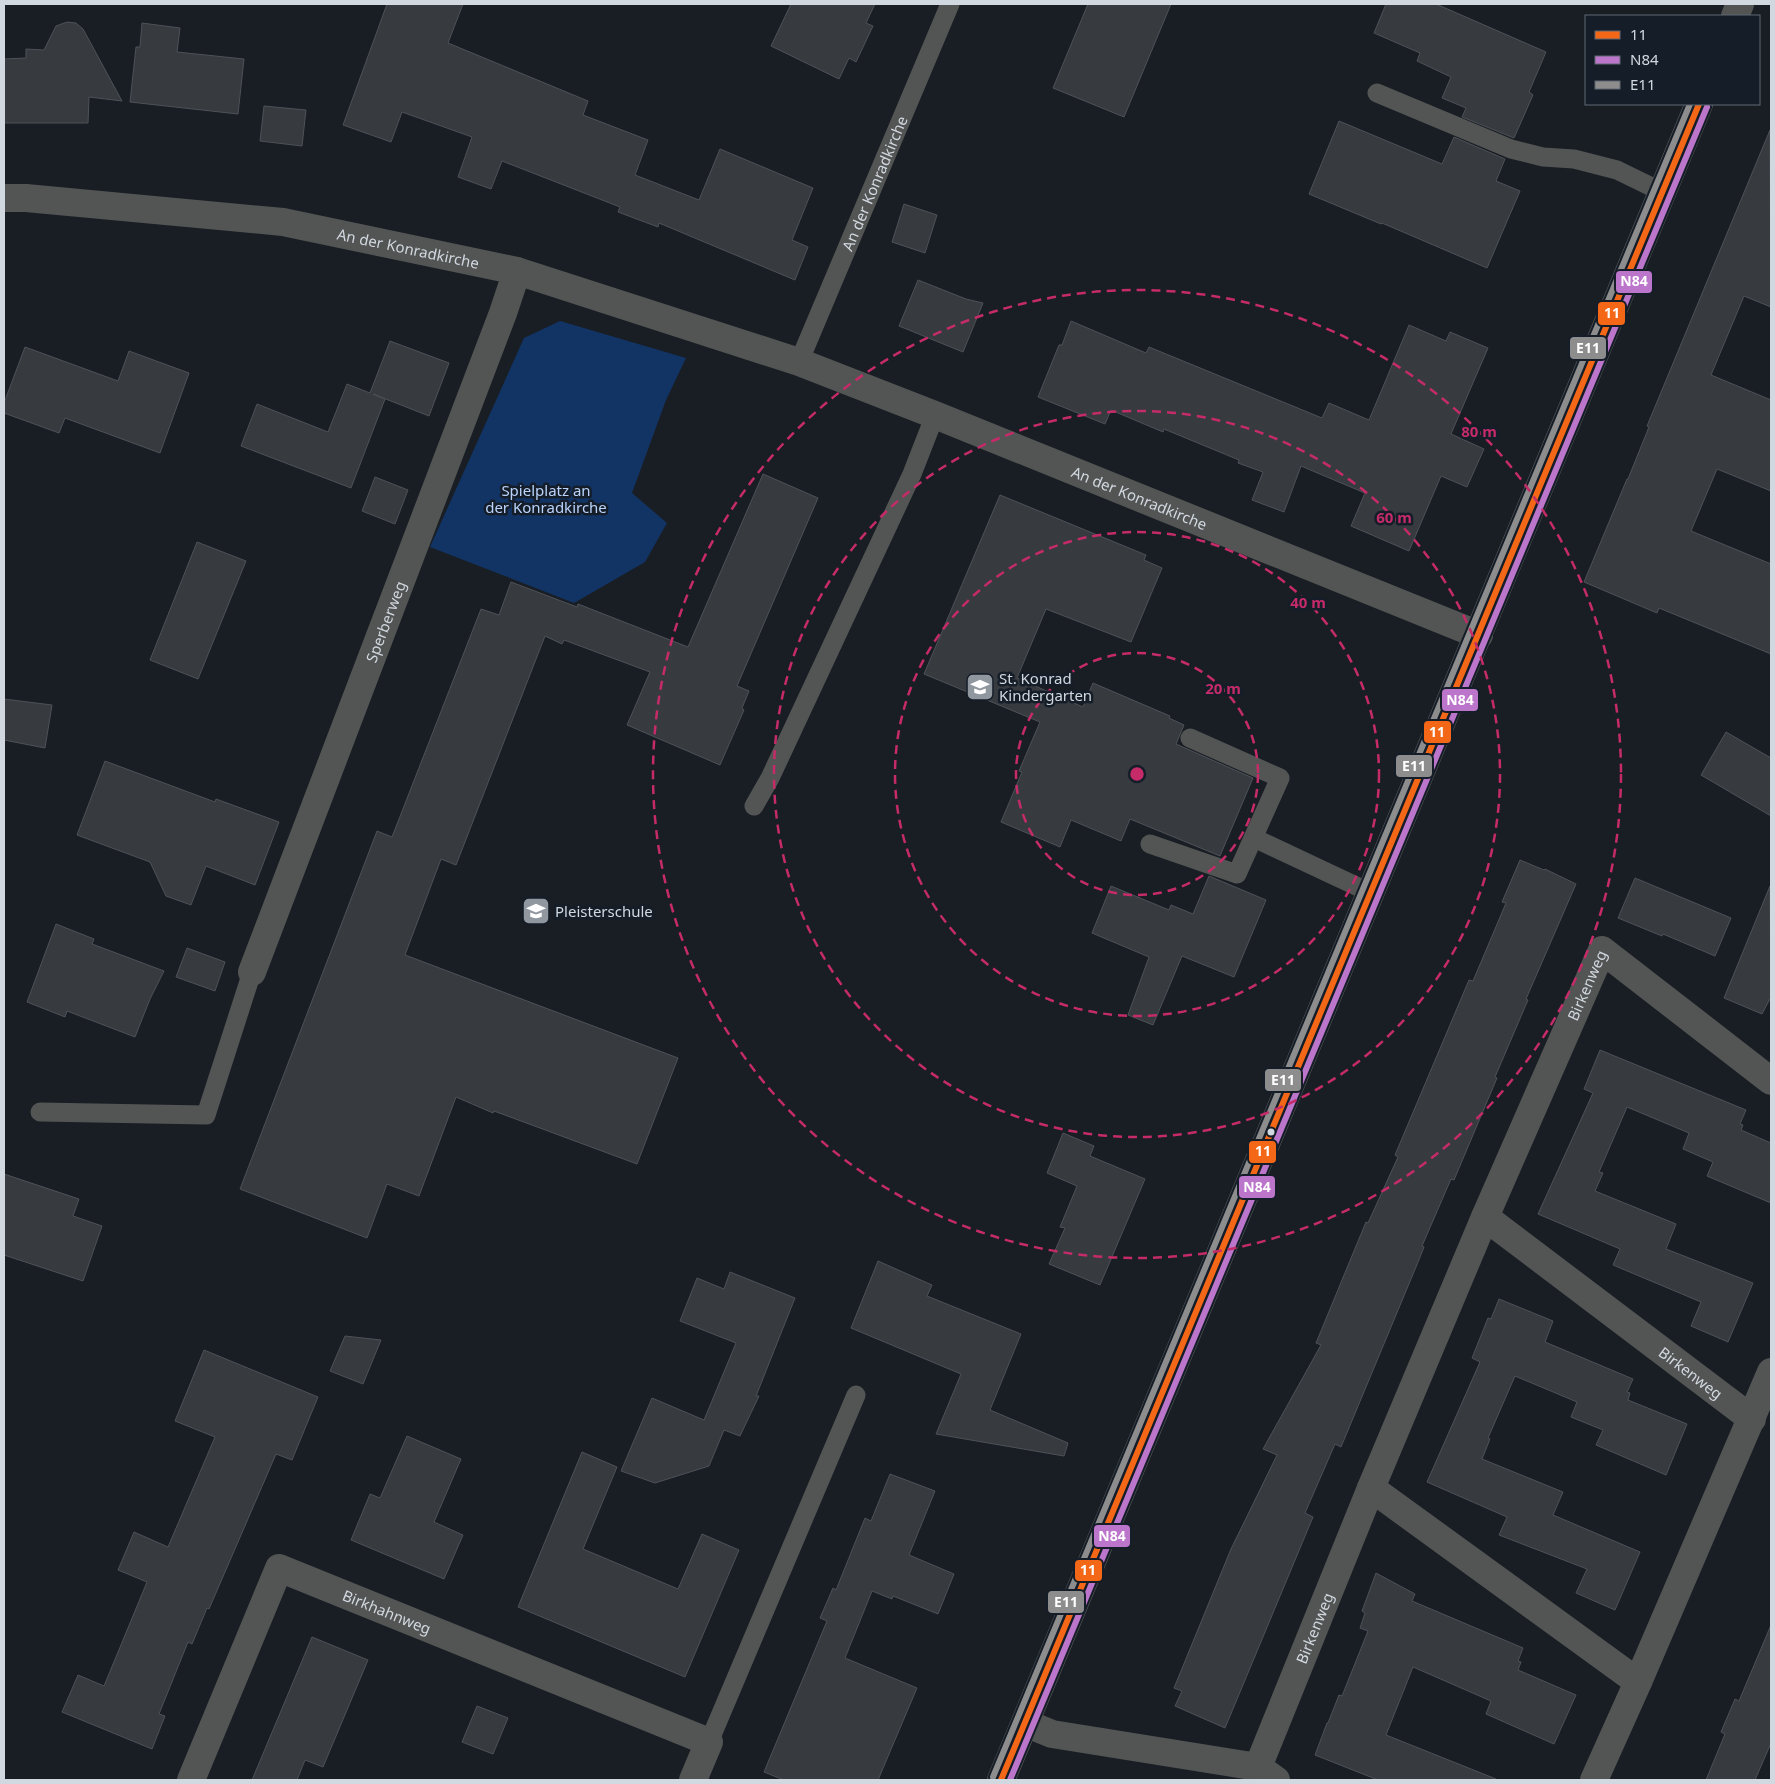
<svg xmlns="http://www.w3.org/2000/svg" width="1775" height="1784" viewBox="0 0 1775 1784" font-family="'Noto Sans',sans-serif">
	<rect width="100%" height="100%" fill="#191e24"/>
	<path fill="#123465" d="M560 321 686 358 666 400 632 493 667 523 645 562 574 603 430 547 524 338Z"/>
	<path fill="#373b40" stroke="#4e5258" d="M387 4H463L448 43 588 101 583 115 648 140 635 175 699 200 720 149 813 188 792 240 808 247 795 280 659 223 658 227 618 212 620 207 502 161 491 189 458 177 472 137 402 112 391 142 343 125Z
		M791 4H875L866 23 873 26 856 62 849 58 839 79 771 46Z
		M1088 4H1171L1124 117 1053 88Z
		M1386 4H1436L1546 52 1529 92 1533 95 1514 138 1462 117 1466 108 1442 98 1451 77 1417 61 1420 53 1374 33Z
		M67 22 76 23 83 29 122 101 89 97 88 123H4V59L26 58V49L44 50 56 26Z
		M142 23 180 28 177 52 244 59 238 114 130 102 136 47H140Z
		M264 106 306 110 302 146 260 141Z
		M1339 121 1442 164 1454 137 1505 159 1496 181 1520 191 1487 268 1382 223 1381 224 1309 194Z
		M1770 130 1771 307 1744 296 1711 375 1771 400V491L1717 469 1691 531 1771 564V654L1659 608 1657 613 1584 582 1627 479H1628L1649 427 1647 426Z
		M904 204 937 215 925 253 892 242Z
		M918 280 966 299 983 303 963 352 899 326Z
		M1071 321 1146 353 1149 347 1322 418 1329 403 1369 420 1409 325 1446 341 1450 332 1488 348 1451 434 1484 449 1467 487 1441 476 1409 551 1351 526 1365 493 1301 466 1284 512 1252 500 1263 472 1238 463 1239 460 1164 429 1163 432 1111 410 1105 424 1038 397 1059 345H1062Z
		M390 341 449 363 429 416 373 394 385 399 351 488 241 446 257 404 328 432 347 384 370 393Z
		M25 347 118 381 129 351 189 373 160 453 65 418 59 433 4 413V403Z
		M763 474 818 498 737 686 749 691 742 708 744 710 720 765 627 725 650 672 564 640 562 644 545 636 456 865 441 859 405 955 678 1058 637 1164 494 1111 493 1113 456 1097 419 1196 387 1184 367 1238 240 1189 377 831 392 837 481 609 499 615 511 582 577 607 578 604 688 647Z
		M375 477 408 490 395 524 362 511Z
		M1000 495 1146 555 1144 560 1162 568 1131 642 1046 609 1017 678 1083 707 1093 683 1170 716 1169 718 1184 725 1176 744 1253 778 1220 856 1130 819 1121 841 1071 820 1060 847 1001 822 1022 772 1019 771 1040 722 924 674Z
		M197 542 246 561 198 679 150 660Z
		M4 699 52 705 45 748 4 740Z
		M1726 732 1771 758V816L1701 775Z
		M105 761 215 802 216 799 279 822 255 885 206 866 191 905 166 896 150 862 77 835Z
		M1520 860 1544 870 1545 869 1576 884 1526 999 1528 1000 1495 1077 1497 1078 1454 1180 1451 1179 1422 1246 1424 1247 1416 1267 1341 1447 1335 1444 1305 1513 1313 1517 1225 1728 1175 1706 1182 1691 1174 1688 1231 1549 1277 1455 1263 1449 1321 1345 1316 1343 1366 1222 1368 1223 1398 1157 1395 1155 1469 980 1473 981 1506 903 1502 902Z
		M1209 876 1266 900 1234 977 1182 956 1153 1025 1128 1015 1149 957 1092 933 1111 886 1169 910 1171 905 1193 914Z
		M1635 878 1731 918 1715 956 1663 934 1662 936 1618 918Z
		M1770 886 1771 997 1762 1014 1724 998Z
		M56 924 94 939 92 944 164 971 150 999 135 1037 67 1011 65 1017 27 1002Z
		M187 948 225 962 215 991 176 977Z
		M1600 1050 1746 1110 1740 1124 1743 1125 1741 1130 1771 1143V1203L1707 1176 1713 1162 1683 1149 1689 1133 1627 1107 1599 1172 1603 1173 1595 1191 1676 1224 1666 1249 1753 1283 1728 1342 1691 1326 1701 1302 1613 1265 1620 1249 1538 1214 1593 1093 1584 1089Z
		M1063 1133 1094 1146 1090 1156 1145 1179 1100 1285 1049 1264 1065 1228 1060 1227 1077 1186 1047 1173Z
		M4 1174 79 1199 73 1216 102 1226 83 1281 4 1255Z
		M878 1261 932 1285 927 1296 1021 1334 990 1410 1068 1443 1064 1456 936 1434 961 1374 851 1328Z
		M730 1272 795 1298 756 1396H759L740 1436 724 1430 709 1466 655 1483 621 1471 652 1398 704 1420 736 1343 680 1321 697 1278 724 1289Z
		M1499 1299 1553 1321 1545 1342 1633 1379 1627 1392 1630 1393 1628 1400 1687 1424 1666 1475 1596 1445 1603 1430 1571 1417 1577 1402 1515 1376 1488 1438 1490 1439 1482 1459 1563 1492 1553 1515 1640 1552 1615 1610 1576 1593 1587 1569 1499 1535 1507 1517 1427 1482 1480 1362 1472 1358 1488 1318 1491 1319Z
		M345 1336 381 1340 363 1384 330 1371Z
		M204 1350 318 1397 292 1460 276 1454 209 1609 207 1608 192 1644 188 1642 159 1714 165 1716 152 1749 62 1712 78 1675 104 1686 147 1582 118 1570 134 1532 168 1547 215 1437 175 1421Z
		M407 1436 461 1459 434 1522 463 1535 444 1579 351 1540 370 1494 380 1498Z
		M582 1452 617 1467 583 1549 678 1589 702 1534 739 1550 685 1677 518 1607Z
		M890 1474 935 1491 909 1555 954 1574 938 1614 893 1596 892 1599 872 1591 845 1658 917 1688 878 1780H784L764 1772 827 1621 820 1618 833 1588 836 1590 865 1518 871 1521Z
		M1376 1573 1415 1594 1412 1601 1523 1648 1518 1661 1521 1662 1518 1670 1576 1695 1554 1744 1486 1714 1491 1701 1413 1667 1386 1735 1496 1779V1780H1378L1315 1755 1327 1723H1328L1339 1695 1342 1696 1368 1631 1360 1628 1365 1613 1362 1611Z
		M1771 1625V1743L1755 1780H1706L1725 1734 1721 1732 1735 1699 1739 1701Z
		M312 1637 368 1660 323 1767 305 1760 297 1780H252Z
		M477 1706 508 1718 493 1754 462 1742Z"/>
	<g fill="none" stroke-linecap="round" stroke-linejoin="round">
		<g stroke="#535554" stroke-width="19">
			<path d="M1377 93 1511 149 1543 157 1574 159 1617 170 1662 192"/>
			<path id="s1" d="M799 362 950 4"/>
			<path d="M754 806 770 778 912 474 935 415"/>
			<path d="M1254 838 1371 893"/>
			<path d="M1150 844 1237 874 1280 778 1190 738"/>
			<path d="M40 1112 206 1115 252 972"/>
			<path d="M709 1742 856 1395"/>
		</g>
		<g stroke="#535554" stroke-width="28">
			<path id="s2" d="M4 198H26L283 222 517 271 799 362 935 415 1479 635"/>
			<path id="s3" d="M252 972 503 313 517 271"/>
			<path id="s4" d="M1485 1217 1752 1419"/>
			<path d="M1371 1488 1638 1682"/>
			<path d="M1025 1723 1052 1734 1258 1767 1276 1780"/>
			<path id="s5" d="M1258 1767 1371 1488 1485 1217 1602 950 1771 1081"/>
			<path id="s6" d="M191 1780 279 1568 709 1742 693 1780"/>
			<path d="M1594 1780 1638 1682 1771 1372"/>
		</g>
		<path stroke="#535554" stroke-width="28" d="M1735 16 1740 4
			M1001 1780 1699 104"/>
		<g stroke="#151d28" stroke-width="10">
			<path id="bus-1" d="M1001 1780 1699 104"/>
		</g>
		<g stroke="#151d28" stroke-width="10">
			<path id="bus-2" d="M1010 1780 1707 107"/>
		</g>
		<g stroke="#151d28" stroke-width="10">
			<path id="bus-3" d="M993 1777 1690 104"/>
		</g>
		<use href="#bus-1" stroke="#f36717" stroke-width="6"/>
		<use href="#bus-2" stroke="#bb75ca" stroke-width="6"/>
		<use href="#bus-3" stroke="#8d8d8d" stroke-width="6"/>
	</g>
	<g fill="none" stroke="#c42b68" stroke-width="2.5" stroke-dasharray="9 6">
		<circle cx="1137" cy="774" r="121"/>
		<circle cx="1137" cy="774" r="242"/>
		<circle cx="1137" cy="774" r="363"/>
		<circle cx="1137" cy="774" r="484"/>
	</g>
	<defs>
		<g id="school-square" transform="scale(1.4375)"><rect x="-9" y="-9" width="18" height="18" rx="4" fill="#91979e" stroke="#151d28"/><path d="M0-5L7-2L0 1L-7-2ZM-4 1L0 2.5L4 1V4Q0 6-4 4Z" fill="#fff"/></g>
	</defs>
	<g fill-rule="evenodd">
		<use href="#school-square" x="980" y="687"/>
		<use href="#school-square" x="536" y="911"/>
	</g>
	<circle fill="#d2d8e0" stroke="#151d28" stroke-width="2" cx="1271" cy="1132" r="4.5"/>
	<g text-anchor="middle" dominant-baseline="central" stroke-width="5" stroke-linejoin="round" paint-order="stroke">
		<g font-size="15" fill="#d2d8e0" stroke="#151d28">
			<text stroke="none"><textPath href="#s1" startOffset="194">An der Konradkirche</textPath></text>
			<text stroke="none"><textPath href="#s2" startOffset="408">An der Konradkirche</textPath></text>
			<text stroke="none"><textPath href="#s2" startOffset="1182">An der Konradkirche</textPath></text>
			<text stroke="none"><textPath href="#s3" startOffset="375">Sperberweg</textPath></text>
			<text stroke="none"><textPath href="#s5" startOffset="848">Birkenweg</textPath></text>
			<text stroke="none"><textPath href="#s4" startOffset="258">Birkenweg</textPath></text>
			<text stroke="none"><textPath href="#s6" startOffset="346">Birkhahnweg</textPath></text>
			<text stroke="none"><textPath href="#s5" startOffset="150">Birkenweg</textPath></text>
		</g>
		<g font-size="15" fill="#b9d3fb" stroke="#151d28">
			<text x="546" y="490">Spielplatz an<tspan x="546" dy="17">der Konradkirche</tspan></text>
		</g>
		<g font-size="15" fill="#d2d8e0" stroke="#151d28" text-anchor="start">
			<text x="999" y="678">St. Konrad<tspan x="999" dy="17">Kindergarten</tspan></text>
			<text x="555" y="911">Pleisterschule</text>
		</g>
	</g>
	<circle cx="1137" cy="774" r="8" fill="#c42b68" stroke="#151d28" stroke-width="2.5"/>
	<g font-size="15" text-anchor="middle" font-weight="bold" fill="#c42b68" stroke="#151d28" stroke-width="5" stroke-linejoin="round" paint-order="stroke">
		<text x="1479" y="437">80 m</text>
		<text x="1394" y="523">60 m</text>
		<text x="1308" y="608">40 m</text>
		<text x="1223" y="694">20 m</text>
	</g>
	<g stroke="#151d28" stroke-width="2">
		<rect x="1615" y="270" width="38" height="24" rx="5" fill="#bb75ca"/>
		<rect x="1597" y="301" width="29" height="25" rx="5" fill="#f36717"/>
		<rect x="1569" y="336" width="38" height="24" rx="5" fill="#8d8d8d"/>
		<rect x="1441" y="688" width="38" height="24" rx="5" fill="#bb75ca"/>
		<rect x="1423" y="720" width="29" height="24" rx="5" fill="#f36717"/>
		<rect x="1395" y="754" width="38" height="24" rx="5" fill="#8d8d8d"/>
		<rect x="1264" y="1068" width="38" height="24" rx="5" fill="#8d8d8d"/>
		<rect x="1248" y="1140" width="29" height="24" rx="5" fill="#f36717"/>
		<rect x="1238" y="1175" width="38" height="24" rx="5" fill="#bb75ca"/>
		<rect x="1093" y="1524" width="38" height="24" rx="5" fill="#bb75ca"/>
		<rect x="1074" y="1559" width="29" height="23" rx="5" fill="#f36717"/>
		<rect x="1047" y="1590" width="38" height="24" rx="5" fill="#8d8d8d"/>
	</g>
	<g font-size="14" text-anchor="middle" font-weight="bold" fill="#fff">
		<text x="1634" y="286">N84</text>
		<text x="1612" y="318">11</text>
		<text x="1588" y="353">E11</text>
		<text x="1460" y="705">N84</text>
		<text x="1437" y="737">11</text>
		<text x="1414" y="771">E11</text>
		<text x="1283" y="1085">E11</text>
		<text x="1263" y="1156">11</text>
		<text x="1257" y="1192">N84</text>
		<text x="1112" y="1541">N84</text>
		<text x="1088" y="1575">11</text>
		<text x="1066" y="1607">E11</text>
	</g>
	<rect width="1775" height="1784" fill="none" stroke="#d2d8e0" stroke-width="10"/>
	<rect x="1585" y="15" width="175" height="90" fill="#151d28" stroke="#616872"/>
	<rect x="1595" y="31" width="25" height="8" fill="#f36717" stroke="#616872"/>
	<text x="1630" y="40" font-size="15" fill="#d2d8e0">11</text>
	<rect x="1595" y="56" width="25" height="8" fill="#bb75ca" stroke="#616872"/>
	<text x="1630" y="65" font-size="15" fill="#d2d8e0">N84</text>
	<rect x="1595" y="81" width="25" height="8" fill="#8d8d8d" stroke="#616872"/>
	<text x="1630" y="90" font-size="15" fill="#d2d8e0">E11</text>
</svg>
